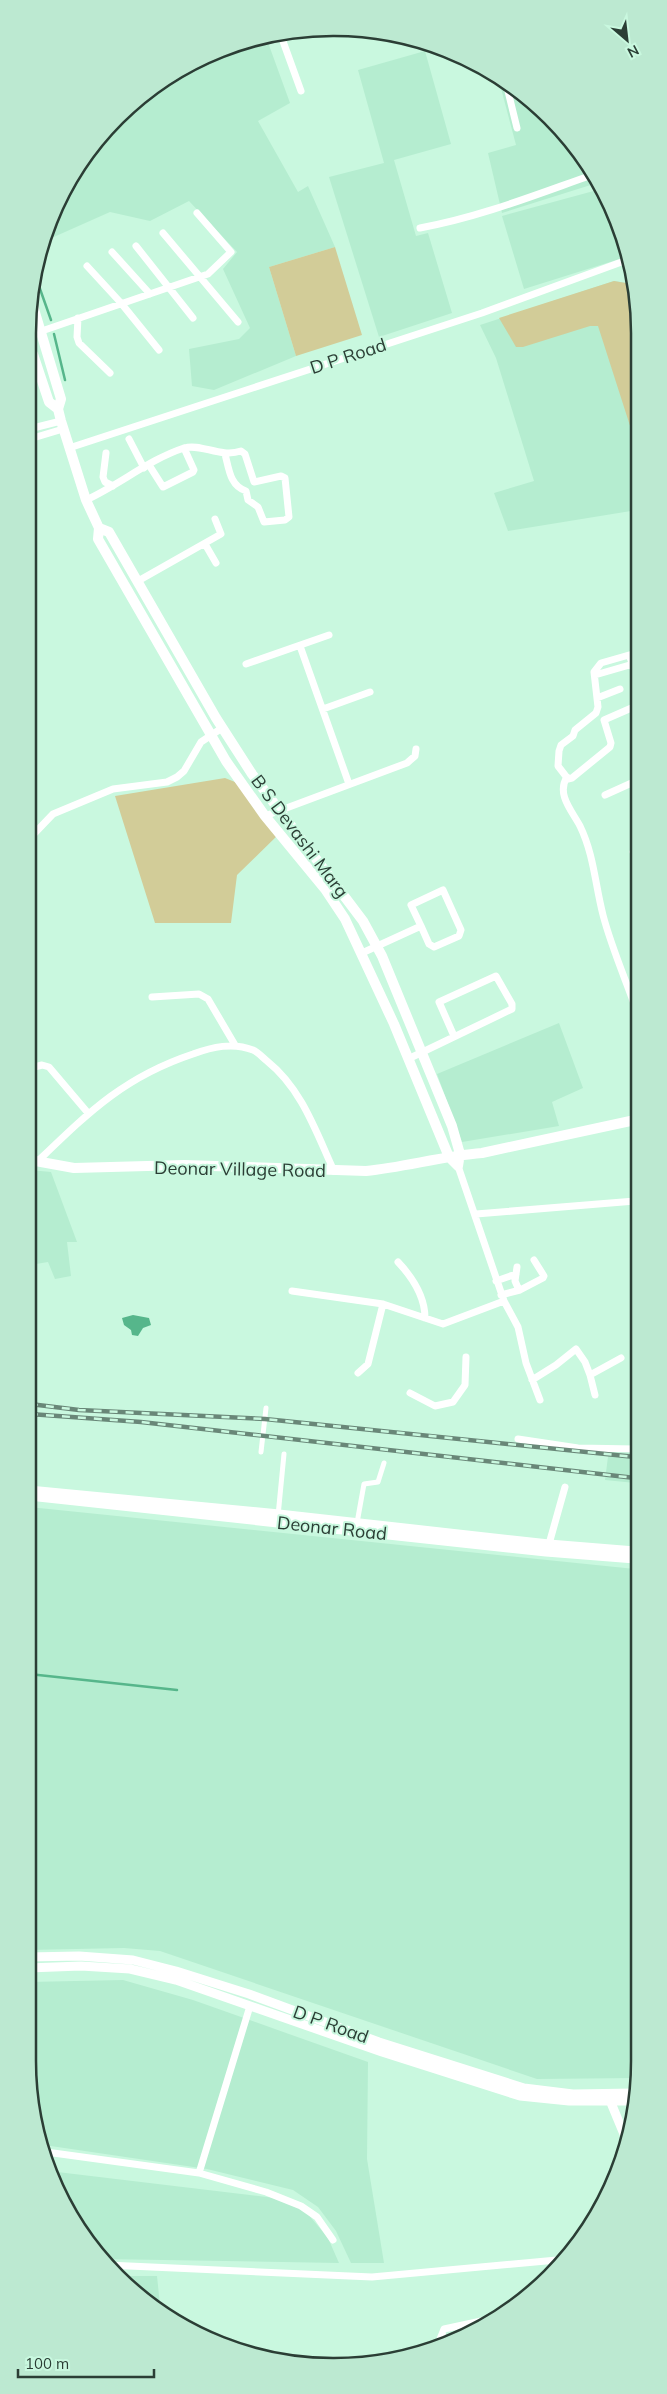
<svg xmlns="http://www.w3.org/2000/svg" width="667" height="2394" viewBox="0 0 667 2394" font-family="Mulish,sans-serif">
	<rect width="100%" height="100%" fill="#c9f8df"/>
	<path fill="#b5edd0" d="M266 37 290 103 258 121 298 192 308 186 335 247 269 267 296 356 214 390 192 386 189 349 239 339 250 328 223 269 237 252 189 201 150 221 110 212 47 240 79 164 163 79Z
		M425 51 451 144 394 160 416 236 428 233 452 313 379 337 329 177 384 163 358 70Z
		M498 77 550 117 597 183 502 213 488 153 516 145Z
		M601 189 608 198 626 257 524 289 502 216Z
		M614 281 626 283 633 293 637 307V510L508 531 494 493 534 481 496 358 480 325Z
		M559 1023 583 1088 552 1102 559 1126 462 1142 437 1074Z
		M30 1170 51 1172 77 1242H67L71 1276 55 1279 48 1262 30 1265Z
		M609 1449 635 1453V1483L605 1480Z
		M29 1507 635 1569 634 2078 537 2079 160 1951 124 1948 28 1950Z
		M123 1980 193 2000 368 2062 367 2159 384 2263H351L336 2231 318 2207 293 2190 207 2169 44 2145 28 2060V1982Z
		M49 2171 284 2199 307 2213 328 2238 339 2263 101 2259 51 2177Z
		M121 2276H157L160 2305Z"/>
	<path fill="#d2cc98" d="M335 247 362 335 296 356 269 267Z
		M614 281 626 283 633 293 637 307V437L632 432 598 326H590L523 347H516L499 318Z
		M225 778 235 782 281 832 237 875 231 923H155L115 796Z"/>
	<path fill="#56b68b" d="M133 1315 149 1318 151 1325 143 1328 138 1336 132 1335 131 1330 124 1325 122 1318Z"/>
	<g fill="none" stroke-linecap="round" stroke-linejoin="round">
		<path stroke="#56b68b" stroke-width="2.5" d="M34 272 51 320
			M54 334 65 380
			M29 1674 177 1690"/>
		<path stroke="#fff" stroke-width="5" d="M261 1452 266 1408
			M278 1516 284 1454
			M357 1523 364 1484 378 1482 384 1463"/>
		<path stroke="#fff" stroke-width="7" d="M280 33 301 91
			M506 83 517 128
			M420 228C480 217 535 195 592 175
			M163 233 238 322
			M136 246 193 318
			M112 252 150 294
			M87 266 121 303 159 350
			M78 318 77 337 79 343 110 373
			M33 334 208 274 231 252 197 213
			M33 428 61 421
			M33 438 63 429
			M129 439 144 468
			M69 448 482 313 627 260
			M106 453 103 477 105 482 113 486
			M149 465 163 487 193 472 194 470 184 448
			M86 500C119 485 150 459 184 448 201 443 220 458 241 451L245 454 254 482 281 476 285 478 289 517 285 520 264 522 258 507 248 500 246 491C230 486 229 469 225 454
			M205 544 216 563
			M138 581 221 534 215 519
			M300 646 349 784
			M629 655 636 673
			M246 664 329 635
			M595 675 633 664
			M597 698 620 689
			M636 706 604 720 611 743 610 747 572 778 568 779 558 766 559 751 561 745 573 736 575 730 596 713 598 707 594 672 601 663 636 653
			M323 709 370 692
			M567 777C556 794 572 811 580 826 594 855 595 884 603 915 611 946 625 978 636 1009
			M605 795 636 781
			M265 816 407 763 415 756 416 749
			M31 837 53 814 113 789 167 782 177 777 184 771 201 742 222 728
			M633 852 636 851
			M362 953 421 926 429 944 434 947 459 936 461 930 443 890 411 905 421 926
			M152 997 199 994 208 999 235 1045
			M408 1059 512 1009V1004L496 976 439 1002 454 1036
			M31 1068 42 1065 49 1067 88 1113
			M38 1161C89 1112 124 1077 193 1054 212 1047 233 1042 253 1050 258 1052 263 1058 267 1061 302 1089 316 1132 334 1171
			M476 1214 635 1201
			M398 1262C413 1278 425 1296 425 1318
			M517 1267 515 1281 519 1290
			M496 1281 516 1274
			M292 1291 383 1304 443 1324 504 1301 458 1166
			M501 1295 520 1290 543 1278 544 1276 534 1260
			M504 1301 518 1327 526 1363 540 1400
			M358 1373 368 1364 383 1304
			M590 1375 595 1395
			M532 1380 556 1365 576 1349 585 1362 590 1375 621 1358
			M410 1393 435 1406 453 1402 465 1385 466 1357
			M518 1439 578 1448 635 1449
			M549 1544 565 1487
			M46 2152 199 2173 266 2192 301 2206 317 2217 333 2240
			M199 2173 250 2006
			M107 2265 372 2277 557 2260
			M440 2339 444 2329 486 2320"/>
		<path stroke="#fff" stroke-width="9" d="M29 1490 279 1514 549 1544 635 1551
			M29 1496 546 1552 635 1559
			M28 1957 79 1956 133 1960 176 1971 249 1994 379 2042 524 2088 573 2094 634 2093
			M28 1968 81 1966 130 1969 176 1980 382 2052 520 2096 569 2101H634
			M609 2098 626 2139"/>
		<path stroke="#fff" stroke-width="10" d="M33 306 61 399 58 409 61 421 86 500 99 528 98 539 226 761 265 816 325 889 345 919 394 1024 449 1157 458 1166
			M33 354 49 402 58 409
			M99 528 109 532 216 718 252 774 363 921 382 956 452 1126 460 1154 458 1166
			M30 1160 74 1168 184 1165 366 1171C405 1167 443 1156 482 1153L635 1120"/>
		<g stroke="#698778" stroke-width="4.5">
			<path id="rail" d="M30 1404 79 1410 265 1419 635 1457
				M30 1414 141 1422 635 1478"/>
		</g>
		<use href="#rail" stroke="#c9f8df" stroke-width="2.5" stroke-dasharray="8" stroke-linecap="butt"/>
	</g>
	<g text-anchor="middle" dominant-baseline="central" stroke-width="4" stroke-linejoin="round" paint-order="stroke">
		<g font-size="18" fill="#2b3e35" stroke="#c9f8df">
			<text transform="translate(348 356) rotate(-18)">D P Road</text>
			<text transform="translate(300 836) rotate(53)">B S Devashi Marg</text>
			<text transform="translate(240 1169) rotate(1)">Deonar Village Road</text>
			<text transform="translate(332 1528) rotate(6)">Deonar Road</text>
			<text transform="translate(331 2024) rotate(20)">D P Road</text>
		</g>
	</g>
	<path d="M0 0H667V2394H0ZM333 36H334A297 297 0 0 1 631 333V2061A297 297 0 0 1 334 2358H333A297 297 0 0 1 36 2061V333A297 297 0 0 1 333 36Z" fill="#bce9d1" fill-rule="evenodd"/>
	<path fill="none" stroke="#2b3e35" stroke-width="2.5" d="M333 36H334A297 297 0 0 1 631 333V2061A297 297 0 0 1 334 2358H333A297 297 0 0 1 36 2061V333A297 297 0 0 1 333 36Z"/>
	<g transform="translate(627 40) rotate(152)" stroke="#c9f8df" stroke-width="4" paint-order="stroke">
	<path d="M0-4L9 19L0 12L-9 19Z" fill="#2b3e35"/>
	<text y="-8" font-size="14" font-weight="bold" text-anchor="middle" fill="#2b3e35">N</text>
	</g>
	<path d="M18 2369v8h136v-8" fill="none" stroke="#2b3e35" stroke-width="2.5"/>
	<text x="25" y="2369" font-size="15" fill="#2b3e35" stroke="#c9f8df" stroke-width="4" paint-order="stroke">100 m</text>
</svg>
